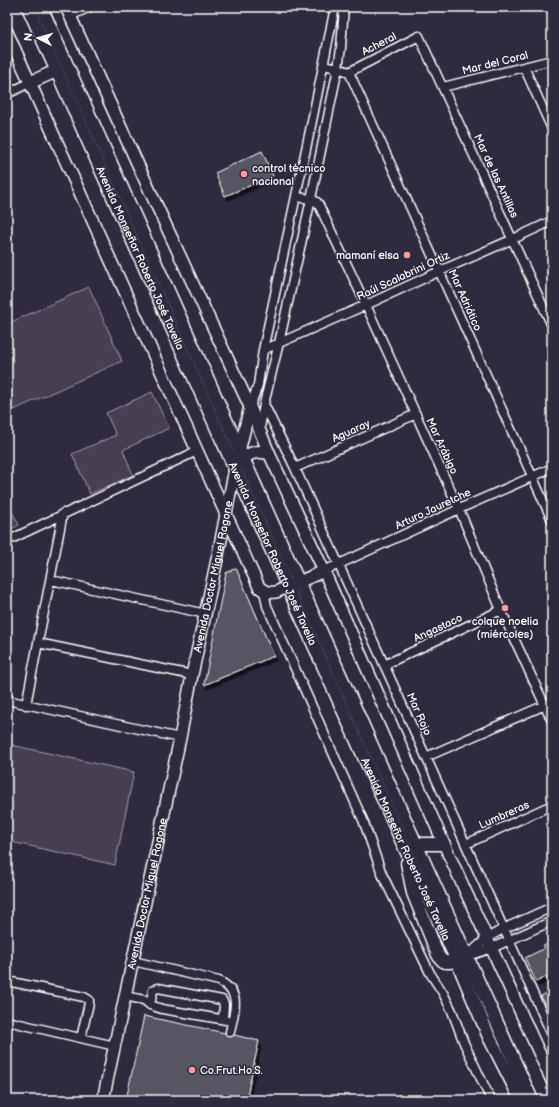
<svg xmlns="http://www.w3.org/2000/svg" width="559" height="1107" viewBox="0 0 559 1107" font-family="'Balsamiq Sans',sans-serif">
	<defs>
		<filter id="shadow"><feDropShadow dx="2.5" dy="4.5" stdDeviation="0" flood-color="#0009"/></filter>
	</defs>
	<rect width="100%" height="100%" fill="#2f2a3d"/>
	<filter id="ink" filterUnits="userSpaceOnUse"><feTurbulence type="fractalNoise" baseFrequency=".025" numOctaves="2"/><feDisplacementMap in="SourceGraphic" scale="8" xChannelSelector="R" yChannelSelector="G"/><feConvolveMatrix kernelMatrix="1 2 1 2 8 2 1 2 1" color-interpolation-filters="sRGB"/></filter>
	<g filter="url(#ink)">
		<path fill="#464152" stroke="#a2a0a8" d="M89 287 122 361 7 413V324Z
			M152 392 169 428 123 450 133 475 90 494 72 454 116 435 106 413Z
			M7 502 19 525 7 531Z
			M7 744 134 772 115 865 7 841Z"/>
		<path fill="#595564" stroke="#fff" filter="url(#shadow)" d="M262 151 273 176 225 196 215 173Z
			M236 568 274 656 204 685 226 573Z
			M552 942V989L546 977 536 982 525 958 545 948 543 946Z
			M552 991V1018L541 996Z
			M144 1016 225 1033 227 1036 229 1037 234 1035 259 1041 246 1100H126Z"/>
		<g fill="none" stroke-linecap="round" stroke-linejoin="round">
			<g stroke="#fff" stroke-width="11">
				<path id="minor" d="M70 16 90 7
					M323 65 338 68 349 72 552 520
					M524 67 552 129
					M349 72 419 36 552 326
					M443 87 552 60
					M7 94 29 83
					M296 197C303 198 313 198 318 203L366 305 459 509 501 610 552 721
					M263 350 366 305 440 271 513 239 552 221
					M264 404 295 468 552 1035
					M250 407 258 385 263 350 312 121 335 7
					M260 429 264 404 279 343 311 199 338 68 341 48 344 7
					M295 468 416 414
					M7 541 197 451
					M324 571 459 509 552 468
					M51 580 206 614
					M264 591 267 606 363 820 382 874 430 973 443 993 452 1011 464 1043 491 1100
					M38 643 192 675
					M384 665 501 610
					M7 700 180 738
					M26 705 63 513
					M426 757 552 702
					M466 844 552 805
					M469 954 487 938 503 929 552 907
					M463 958 492 948 552 921
					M133 961 219 981C243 993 234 1011 230 1032
					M7 981 84 997 89 1000V1003L81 1038
					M125 996 144 1000 150 1005 162 1009 232 1021
					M150 1005 153 990 158 988 222 1000 224 1004 223 1019
					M7 1021 115 1046"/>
			</g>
			<g stroke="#fff" stroke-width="14">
				<g id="major">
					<path d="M66 7 155 202 250 407 269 453 324 571 444 844 552 1081"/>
					<path d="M7 32 259 587C265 592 268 593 276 592L324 571"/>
					<path id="s1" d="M103 1100 180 738 192 675 218 555 235 468 250 407"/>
				</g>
			</g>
			<g stroke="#fff" stroke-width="15">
				<g id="highway">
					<path id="s2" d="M28 7 403 844 457 961 489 1037 521 1100"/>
					<path d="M41 7 416 844 532 1100"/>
					<path d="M29 83 56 71"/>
					<path d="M239 463C247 453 256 450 269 453"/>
					<path d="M416 844H444"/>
					<path d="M407 863 413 893 438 955C444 965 447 962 457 961"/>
				</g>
			</g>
			<use href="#minor" stroke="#2f2a3d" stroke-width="8"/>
			<use href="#major" stroke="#2f2a3d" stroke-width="11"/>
			<use href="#highway" stroke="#2f2a3d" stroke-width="12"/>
		</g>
	</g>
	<g fill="#ff9aa2" stroke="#2f2a3d" stroke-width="1.5">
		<circle cx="244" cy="174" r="4"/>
		<circle cx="407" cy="255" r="4"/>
		<circle cx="505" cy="608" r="4"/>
		<circle cx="192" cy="1070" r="4"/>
	</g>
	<g text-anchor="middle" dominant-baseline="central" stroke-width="3" stroke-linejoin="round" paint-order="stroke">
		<g font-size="11" fill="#fff" stroke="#2f2a3d">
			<text transform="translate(379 44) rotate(-27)">Acheral</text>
			<text transform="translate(495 63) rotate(-14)">Mar del Coral</text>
			<text transform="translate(496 176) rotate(65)">Mar de las Antillas</text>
			<text stroke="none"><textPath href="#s2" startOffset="275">Avenida Monseñor Roberto José Tavella</textPath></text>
			<text transform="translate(403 276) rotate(-25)">Raúl Scalabrini Ortiz</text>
			<text transform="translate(465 300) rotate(66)">Mar Adriático</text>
			<text transform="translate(351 431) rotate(-24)">Aguaray</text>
			<text transform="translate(442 446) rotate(65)">Mar Arábigo</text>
			<text transform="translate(433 509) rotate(-25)">Arturo Jauretche</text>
			<text stroke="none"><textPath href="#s2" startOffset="599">Avenida Monseñor Roberto José Tavella</textPath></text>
			<text stroke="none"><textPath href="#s1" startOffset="535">Avenida Doctor Miguel Ragone</textPath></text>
			<text transform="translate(438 628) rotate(-25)">Angastaco</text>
			<text transform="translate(419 714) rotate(66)">Mar Rojo</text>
			<text transform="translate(504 815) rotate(-24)">Lumbreras</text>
			<text stroke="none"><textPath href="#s2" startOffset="923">Avenida Monseñor Roberto José Tavella</textPath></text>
			<text stroke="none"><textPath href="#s1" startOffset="211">Avenida Doctor Miguel Ragone</textPath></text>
		</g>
		<g font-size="11" fill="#fff" stroke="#2f2a3d" text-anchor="start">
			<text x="252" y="168">control técnico<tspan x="252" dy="13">nacional</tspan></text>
			<text x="399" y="255" text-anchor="end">mamaní elsa</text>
			<text x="505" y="621" text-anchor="middle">colque noelia<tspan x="505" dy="13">(miércoles)</tspan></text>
			<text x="200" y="1070">Co.Frut.Ho.S.</text>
		</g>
	</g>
	<rect width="559" height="1107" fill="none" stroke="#2f2a3d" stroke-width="24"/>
	<rect x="12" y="12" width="535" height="1083" fill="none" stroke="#fff" stroke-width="1.5" filter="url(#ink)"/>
	<g transform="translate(38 38) rotate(276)" stroke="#2f2a3d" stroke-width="3" paint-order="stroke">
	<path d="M0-3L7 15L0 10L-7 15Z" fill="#ffffff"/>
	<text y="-6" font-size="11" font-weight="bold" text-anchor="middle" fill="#ffffff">N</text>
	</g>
</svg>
